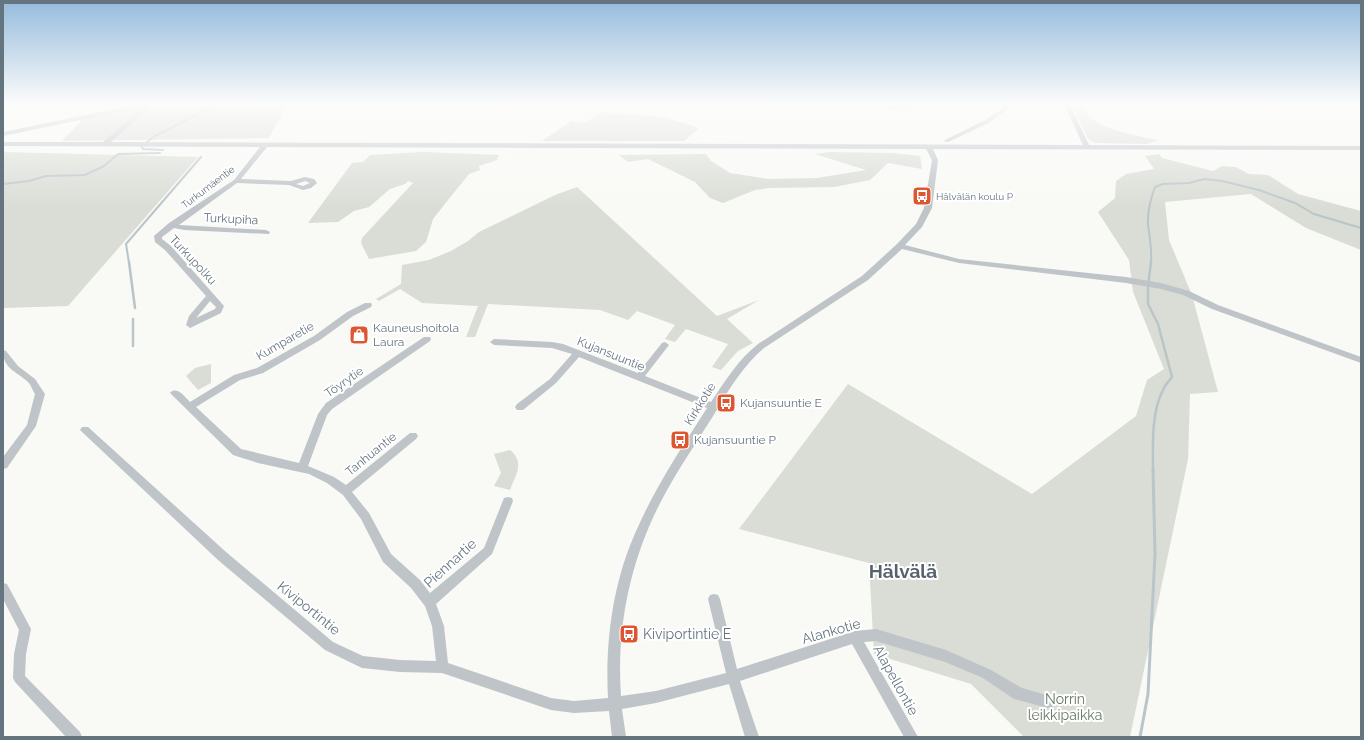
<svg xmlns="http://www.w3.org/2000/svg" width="1364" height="740" viewBox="0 0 1364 740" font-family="Raleway,sans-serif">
	<rect width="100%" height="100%" fill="#f9f9f6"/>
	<path fill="#d9ddd5" d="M158 104H287L269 138 62 141 83 119Z
		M881 104H911L914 111 885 110Z
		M1072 104H1079C1085 112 1090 118 1099 123 1111 131 1143 137 1158 140L1147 144 1095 143 1088 139Z
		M602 112 665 117 699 128 684 141H542L571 121 584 123Z
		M3 152 198 157 68 306 3 308Z
		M423 152 499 155 497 160 479 166 480 170 469 174 444 205 433 219 426 242 416 251 369 259 361 243 362 238 413 183 408 181 405 184 390 189 369 207 354 211 338 222 308 223 352 163 363 162 370 155Z
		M829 152 892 153 920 156 922 169 888 163 870 180 834 187 769 188 755 190 723 203 710 198 695 182 648 159 628 162 619 155 706 154 711 161 730 173 769 179 817 178 866 170 815 154Z
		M1159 154 1162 158 1213 171 1222 166 1236 167 1249 174 1268 175 1298 194 1361 211V250L1306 228 1251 194 1165 202 1169 240 1192 295 1218 392 1190 394 1188 459 1130 737H1024L971 684 874 654 869 563 739 529 848 384 1032 494 1136 416 1147 380 1164 369 1133 292 1129 260 1098 212 1115 198 1116 181 1126 174 1154 169 1145 156Z
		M577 187 717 316 759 300 727 319 753 343 738 351 721 370 712 367 728 344 686 329 675 342 665 339 675 325 637 311 628 320 600 310 488 304 475 337H466L478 306 422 303 400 289 379 301 376 299 401 284 402 265 429 260 451 251 468 241 479 232 555 195Z
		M211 364V383L198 390 186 376 195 368Z
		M510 450C525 462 516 475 510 490L494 486 501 473 494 454Z"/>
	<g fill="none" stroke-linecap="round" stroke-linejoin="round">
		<path stroke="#bac5c9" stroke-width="2" d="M147 142 155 136 218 104
			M142 147 143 149 163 150
			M3 184 29 181 46 176 85 175 104 166 118 154 160 153
			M129 263 126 244 201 157
			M1151 263C1152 250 1150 238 1148 225 1147 213 1151 198 1155 187L1163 184 1189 183 1204 179 1222 181 1259 190 1295 203 1314 214 1361 228"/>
		<path stroke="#bac5c9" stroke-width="2.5" d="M129 262 135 308
			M1151 262 1148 286V304L1158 324 1172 377C1169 381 1165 385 1163 390 1151 413 1153 445 1153 470
			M133 319V346"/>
		<path stroke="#bac5c9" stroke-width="3" d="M1140 737 1148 694 1155 554 1153 469"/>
		<path fill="#bfc4c8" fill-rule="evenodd" d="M138 104H151L147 110 111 142 1083 145 1064 104H1070L1089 145 1361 146V150L933 149 938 160 932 208 922 227 905 245 959 259 1126 277 1161 283 1189 291 1218 305 1361 357V363L1212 309 1183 295 1161 289 1126 283 959 263 902 249 868 280 764 348C744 365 731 386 718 408 701 436 682 463 666 492 631 555 616 625 621 696L656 691 726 673 708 599 710 595 714 594 718 595 720 599 737 669 855 631 876 629 946 650 991 670 1022 688 1053 697 1054 702 1053 707 1048 708 1014 699 983 678 945 662 876 641 864 642 918 737H904L852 644 740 681 759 737H745L729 684 656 703 622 709 626 737H612L609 711 574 713 551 710 442 673 400 672 362 668 325 650 218 560 80 430 82 427H88L226 552 333 642 363 656 400 660 436 661 432 626 425 606 411 588 383 562 361 519 343 495 327 483 309 474 258 463 233 455 170 393 172 391C179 388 185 397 190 402L234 375 257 368 314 336 347 312 365 303H371L372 305 371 307 353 316 320 340 263 373 240 380 196 407 241 449 299 463 318 414 326 403 424 337H430L431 339 430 341 332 409 327 415 308 466 334 477 346 485 410 433H416L418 436 416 439 352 492 369 513 391 554 420 580 430 593 484 548 504 498 508 497 512 498 513 501 492 554 436 604 444 626 448 663 551 698 574 701 608 698C605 641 613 581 637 529 656 486 682 447 707 408L579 357 556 383 523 410H517L515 407 517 404 550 379 572 354 552 348 494 345 490 342 494 339 552 342 563 344 638 373 662 343 665 342 669 345 645 376 711 402C725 381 738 360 758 344L862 276 897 244 916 224 924 208 932 160 926 149 267 147 241 179 291 181 305 177 314 179 317 183 311 188 303 190 289 185 237 183 179 225 266 230 270 232 269 234 184 230 174 228 162 237V239L171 246 224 306 221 313 190 328 186 325 189 316 206 296 165 250 155 242 154 236 169 223 234 180 260 147 3 146V142H103L143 107 3 136V132ZM305 181 310 183 303 186 296 184ZM210 301 216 307 215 309 196 318Z
			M1006 104H1012V106L989 123 948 142 943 141 985 120 1000 110Z
			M3 350 6 351 18 366 35 379 45 394 36 426 7 468 3 469V457L27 425 35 394C33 391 31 386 29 383 17 371 3 370 3 350Z
			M3 583 7 584 31 629 26 654 25 676 80 732 82 737H66L15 682 13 678 14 654 19 630 3 599Z"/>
	</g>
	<linearGradient id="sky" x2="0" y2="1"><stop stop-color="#95bbdc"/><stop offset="0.5" stop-color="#fcfcfb"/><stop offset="1" stop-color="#fcfcfb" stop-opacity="0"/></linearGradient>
	<rect width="1364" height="208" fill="url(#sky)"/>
	<defs>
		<g id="bus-square" transform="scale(1)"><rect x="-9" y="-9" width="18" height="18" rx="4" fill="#de5631" stroke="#fff"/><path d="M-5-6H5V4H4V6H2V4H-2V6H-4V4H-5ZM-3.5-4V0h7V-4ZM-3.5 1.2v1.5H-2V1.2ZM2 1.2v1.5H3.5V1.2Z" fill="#fff"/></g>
		<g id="shop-square" transform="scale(1)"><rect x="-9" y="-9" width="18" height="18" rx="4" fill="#de5631" stroke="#fff"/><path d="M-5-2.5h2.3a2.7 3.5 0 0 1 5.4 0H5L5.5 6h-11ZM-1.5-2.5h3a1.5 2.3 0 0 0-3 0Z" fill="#fff"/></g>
	</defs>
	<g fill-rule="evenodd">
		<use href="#bus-square" x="922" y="196"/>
		<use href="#shop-square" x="359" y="335"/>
		<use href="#bus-square" x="726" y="403"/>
		<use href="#bus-square" x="680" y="440"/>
		<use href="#bus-square" x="629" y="634"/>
	</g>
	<g text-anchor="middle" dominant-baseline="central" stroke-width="4" stroke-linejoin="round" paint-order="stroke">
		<g font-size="10" fill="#657580" stroke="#fff">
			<text transform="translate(208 187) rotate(-37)">Turkumäentie</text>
		</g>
		<g font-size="10" fill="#657580" stroke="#fff" text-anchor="start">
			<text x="936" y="196">Hälvälän koulu P</text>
		</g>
		<g font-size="12" fill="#657580" stroke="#fff">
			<text transform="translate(231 219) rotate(3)">Turkupiha</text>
			<text transform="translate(193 260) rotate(47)">Turkupolku</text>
			<text transform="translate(285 341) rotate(-30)">Kumparetie</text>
			<text transform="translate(611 354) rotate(22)">Kujansuuntie</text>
			<text transform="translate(344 382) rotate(-35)">Töyrytie</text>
			<text transform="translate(700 404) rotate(-58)">Kirkkotie</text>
			<text transform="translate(371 454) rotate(-39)">Tanhuantie</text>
		</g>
		<g font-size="12" fill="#657580" stroke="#fff" text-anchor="start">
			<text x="373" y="328">Kauneushoitola<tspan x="373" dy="14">Laura</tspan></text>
			<text x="740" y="403">Kujansuuntie E</text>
			<text x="694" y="440">Kujansuuntie P</text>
		</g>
		<g font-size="14" fill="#657580" stroke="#fff">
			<text transform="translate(450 563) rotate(-42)">Piennartie</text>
			<text transform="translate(309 608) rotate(39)">Kiviportintie</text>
			<text transform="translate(831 631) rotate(-16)">Alankotie</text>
			<text transform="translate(896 680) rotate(61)">Alapellontie</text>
		</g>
		<g font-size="14" fill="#657580" stroke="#fff" text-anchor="start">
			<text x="643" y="634">Kiviportintie E</text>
		</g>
		<g font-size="14" fill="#677963" stroke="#fff">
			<text x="1065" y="699">Norrin<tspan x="1065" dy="16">leikkipaikka</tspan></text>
		</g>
		<g font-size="19" font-weight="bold" fill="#56636c" stroke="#fff">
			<text x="903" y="571">Hälvälä</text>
		</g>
	</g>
	<rect width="1364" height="740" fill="none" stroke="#657580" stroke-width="8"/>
</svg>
